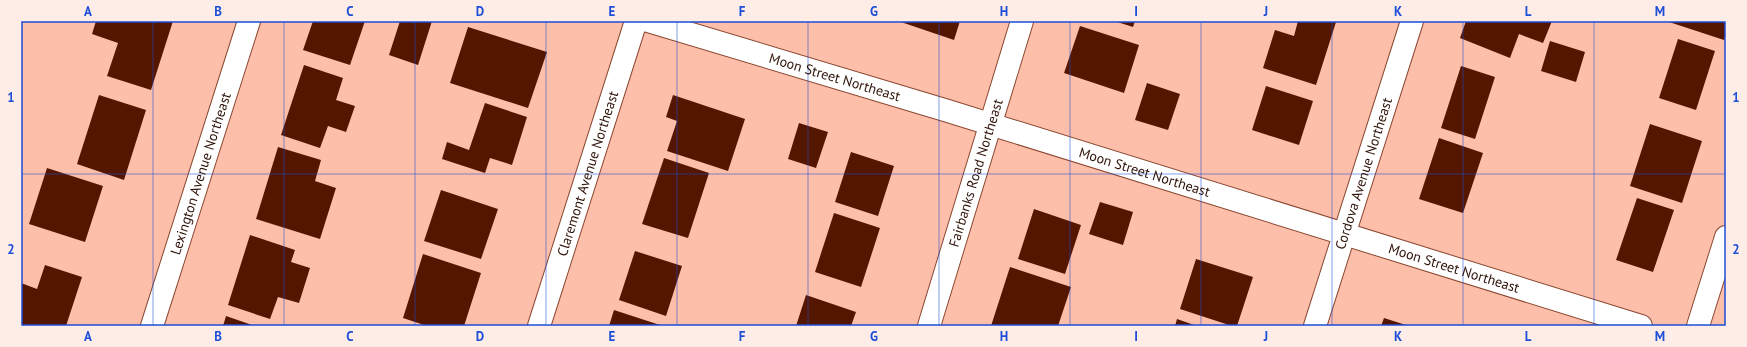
<svg xmlns="http://www.w3.org/2000/svg" width="1747" height="347" viewBox="0 0 1747 347" font-family="'PT Sans',sans-serif">
	<rect width="100%" height="100%" fill="#febfaa"/>
	<path fill="#551600" d="M96 21H173L151 90 107 76 118 43 92 34Z
		M313 21H365L350 65 303 50Z
		M400 21H432L418 65 389 55Z
		M898 21H960L954 40Z
		M1114 21H1135L1133 27Z
		M1298 21 1336 22 1316 85 1263 68 1275 30 1294 36Z
		M1466 21H1552L1543 43 1519 34 1510 58 1460 38Z
		M1666 21H1726V35L1724 40Z
		M1080 26 1139 45 1124 93 1064 73Z
		M468 27 547 52 528 108 450 83Z
		M1678 39 1715 51 1696 110 1659 98Z
		M1550 41 1585 52 1576 82 1541 71Z
		M304 65 343 78 336 100 355 106 346 132 328 126 320 148 281 135Z
		M1461 66 1495 77 1475 139 1441 128Z
		M1147 83 1180 94 1168 130 1135 120Z
		M1266 86 1313 101 1299 145 1252 130Z
		M99 95 146 110 124 180 77 164Z
		M673 95 745 119 728 171 667 151 677 121 666 117Z
		M485 103 527 117 512 165 490 158 485 173 442 159 447 142 469 150Z
		M799 123 828 132 816 168 788 159Z
		M1650 124 1702 141 1682 203 1630 186Z
		M1439 138 1483 153 1463 213 1419 199Z
		M278 147 321 160 315 181 336 188 320 239 256 219Z
		M851 152 894 166 878 216 835 202Z
		M664 158 709 173 688 238 642 224Z
		M47 168 103 186 85 242 29 224Z
		M441 190 498 209 481 259 424 241Z
		M1637 198 1674 210 1653 272 1616 260Z
		M1100 202 1133 212 1123 245 1089 234Z
		M1034 209 1081 225 1065 274 1018 259Z
		M834 213 880 228 861 287 815 272Z
		M250 235 295 250 291 262 310 268 299 303 278 297 270 319 228 305Z
		M635 251 682 266 666 316 619 300Z
		M423 254 481 273 464 326H427L403 318Z
		M1196 259 1253 277 1237 326H1232L1180 309Z
		M45 265 82 277 66 326H21V283L37 289Z
		M1010 267 1071 287 1058 326H991Z
		M806 295 856 312 851 326H796Z
		M614 310 663 326H609Z
		M226 316 255 326H223Z
		M1384 318 1409 326H1381Z
		M1177 319 1197 326H1175Z"/>
	<g fill="none" stroke-linecap="round" stroke-linejoin="round">
		<g stroke="#8a4730" stroke-width="24">
			<g id="minor">
				<path id="s1" d="M152 326 249 21"/>
				<path id="s2" d="M539 326 636 21"/>
				<path id="s3" d="M929 326 1022 21"/>
				<path id="s4" d="M1315 326 1412 21"/>
				<path d="M1698 326 1726 237"/>
			</g>
		</g>
		<g stroke="#8a4730" stroke-width="24">
			<g id="tertiary">
				<path id="s5" d="M648 21 948 111 1641 326"/>
			</g>
		</g>
		<use href="#minor" stroke="#fff" stroke-width="22"/>
		<use href="#tertiary" stroke="#fff" stroke-width="22"/>
	</g>
	<path fill="none" stroke="#1d4ed8" stroke-width="1" stroke-opacity="0.55" d="M153 21V326M284 21V326M415 21V326M546 21V326M677 21V326M808 21V326M939 21V326M1070 21V326M1201 21V326M1332 21V326M1463 21V326M1594 21V326M21 174H1726"/>
	<g text-anchor="middle" dominant-baseline="central" stroke-width="4" stroke-linejoin="round" paint-order="stroke">
		<g font-size="14" fill="#2f1309" stroke="#feede7">
			<text stroke="none"><textPath href="#s5" startOffset="195">Moon Street Northeast</textPath></text>
			<text stroke="none"><textPath href="#s5" startOffset="519">Moon Street Northeast</textPath></text>
			<text stroke="none"><textPath href="#s4" startOffset="160">Cordova Avenue Northeast</textPath></text>
			<text stroke="none"><textPath href="#s1" startOffset="160">Lexington Avenue Northeast</textPath></text>
			<text stroke="none"><textPath href="#s2" startOffset="160">Claremont Avenue Northeast</textPath></text>
			<text stroke="none"><textPath href="#s3" startOffset="160">Fairbanks Road Northeast</textPath></text>
			<text stroke="none"><textPath href="#s5" startOffset="843">Moon Street Northeast</textPath></text>
		</g>
	</g>
	<rect width="1747" height="347" fill="none" stroke="#feede7" stroke-width="44"/>
	<rect x="22" y="22" width="1703" height="303" fill="none" stroke="#1d4ed8" stroke-width="1.5"/>
	<g font-size="13" text-anchor="middle" font-weight="bold" fill="#1d4ed8">
		<text x="88" y="16">A</text>
		<text x="218" y="16">B</text>
		<text x="350" y="16">C</text>
		<text x="480" y="16">D</text>
		<text x="612" y="16">E</text>
		<text x="742" y="16">F</text>
		<text x="874" y="16">G</text>
		<text x="1004" y="16">H</text>
		<text x="1136" y="16">I</text>
		<text x="1266" y="16">J</text>
		<text x="1398" y="16">K</text>
		<text x="1528" y="16">L</text>
		<text x="1660" y="16">M</text>
		<text x="11" y="102">1</text>
		<text x="1736" y="102">1</text>
		<text x="11" y="254">2</text>
		<text x="1736" y="254">2</text>
		<text x="88" y="341">A</text>
		<text x="218" y="341">B</text>
		<text x="350" y="341">C</text>
		<text x="480" y="341">D</text>
		<text x="612" y="341">E</text>
		<text x="742" y="341">F</text>
		<text x="874" y="341">G</text>
		<text x="1004" y="341">H</text>
		<text x="1136" y="341">I</text>
		<text x="1266" y="341">J</text>
		<text x="1398" y="341">K</text>
		<text x="1528" y="341">L</text>
		<text x="1660" y="341">M</text>
	</g>
</svg>
